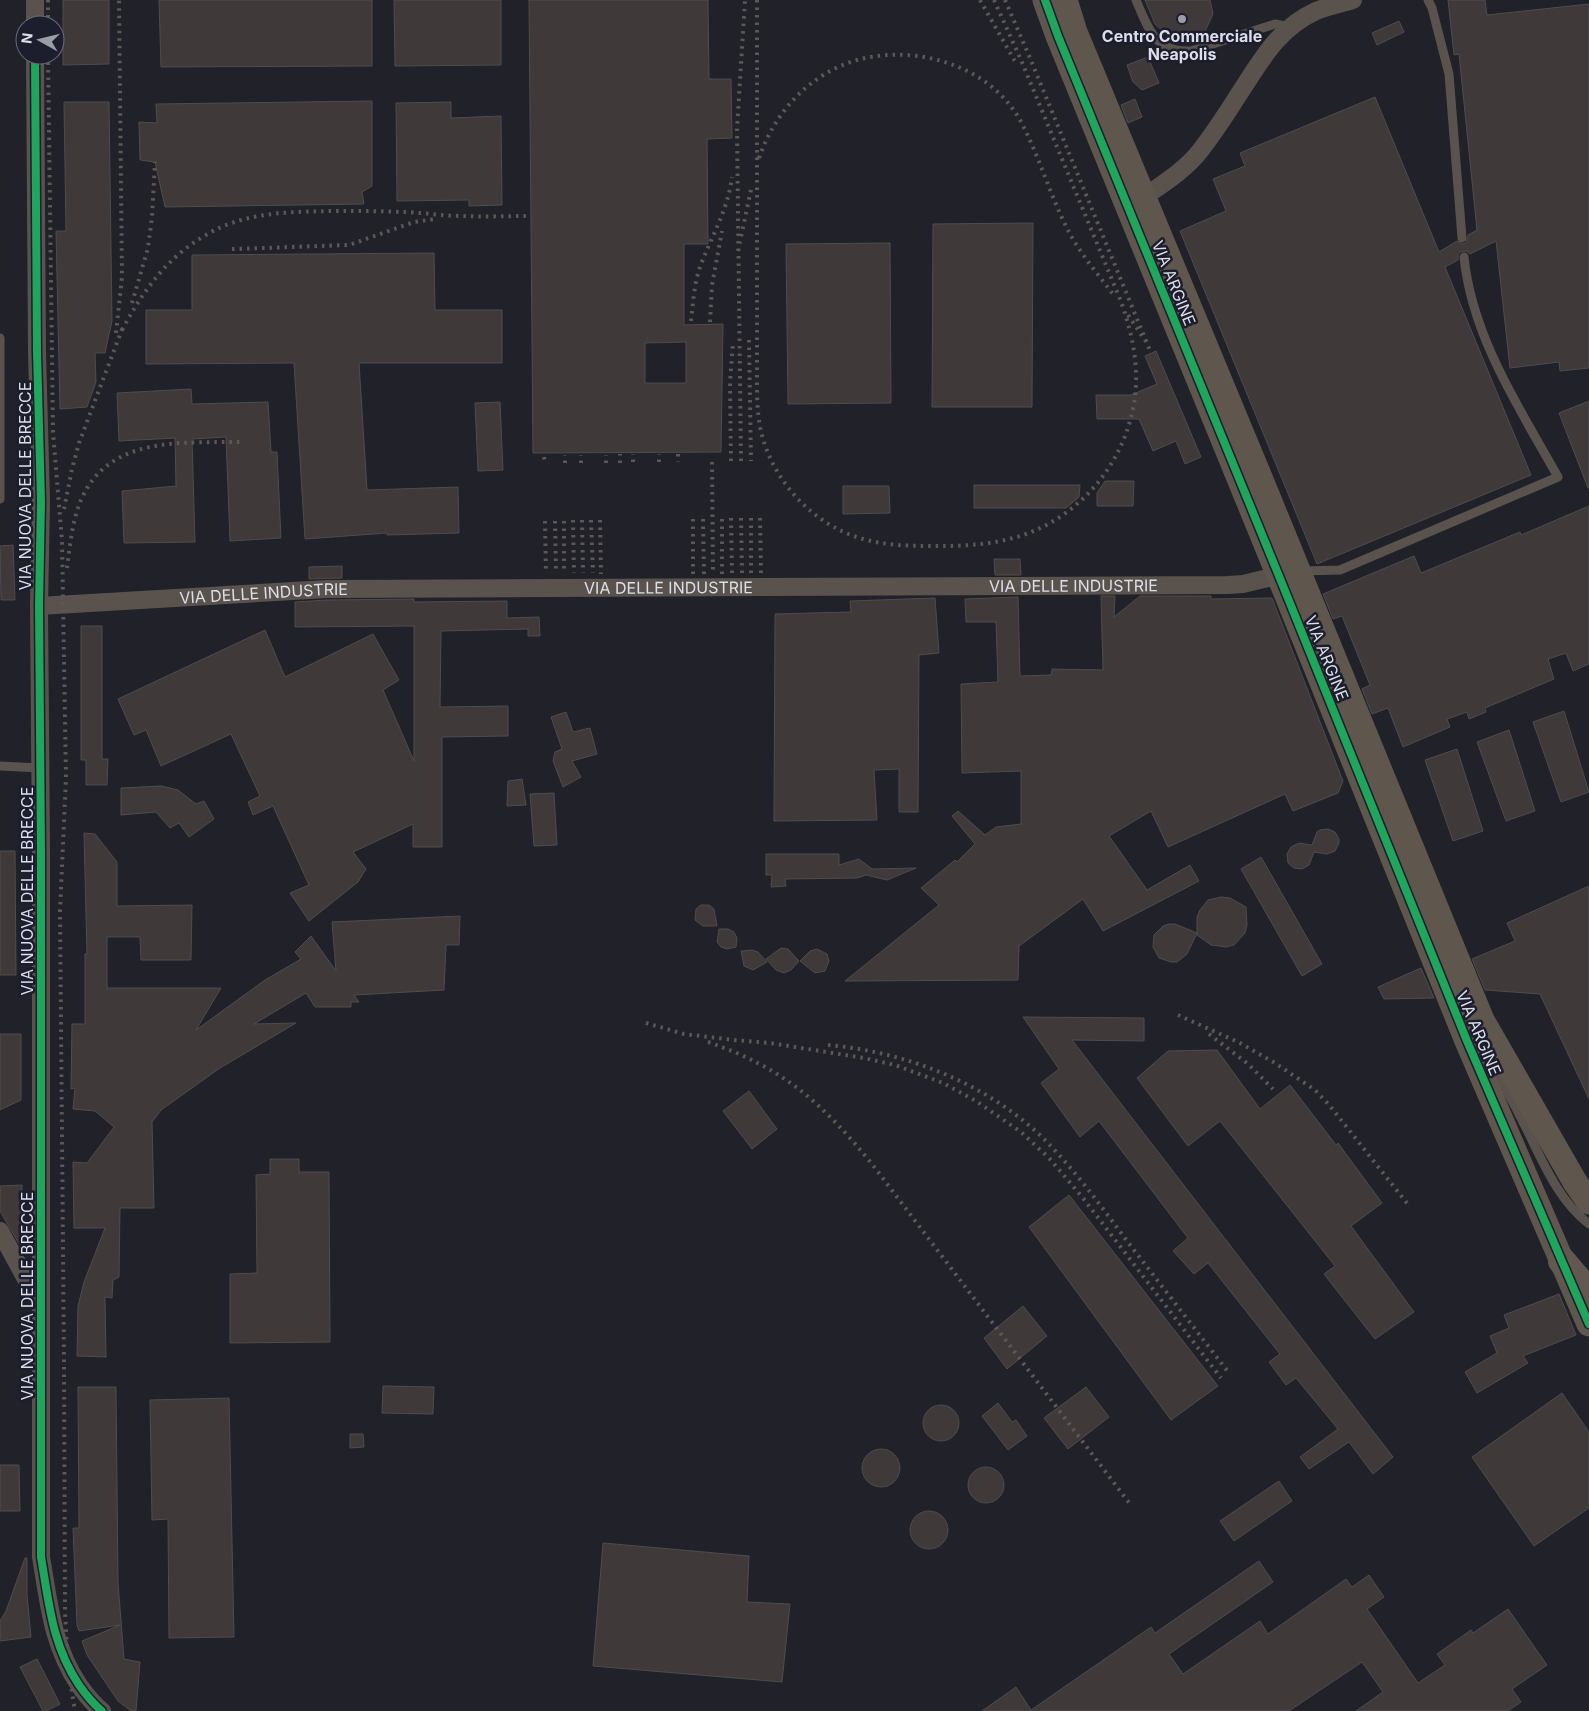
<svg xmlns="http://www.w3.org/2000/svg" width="1589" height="1711" viewBox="0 0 1589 1711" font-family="Inter,sans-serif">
	<rect width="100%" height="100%" fill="#202129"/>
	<path fill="#403939" stroke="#4f4c4e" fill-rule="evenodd" d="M63 0H109V64L63 65Z
		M159 0H372V66L161 67Z
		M394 0H501V65L395 66Z
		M529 0H708L709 79H731L732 138 707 139 708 244H684V325L723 324 721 452 533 453ZM686 342V383H645V343Z
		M1145 0H1210L1213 14 1202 38 1186 43 1166 34 1155 24Z
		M1448 0H1485L1487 15 1589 4V368L1560 371 1559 362 1510 368 1496 241 1470 254 1466 251 1460 252 1458 255V260L1445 267 1531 475 1317 564 1180 231 1226 211 1213 179 1245 166 1240 153 1375 97 1439 252 1457 241 1462 244 1466 243 1468 235 1477 230 1459 54 1454 55Z
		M1399 21 1404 32 1377 45 1372 33Z
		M1148 57 1159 83 1142 90 1133 82 1127 65Z
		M1135 99 1142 117 1128 123 1121 105Z
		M372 101V186L362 192 364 204 165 207 155 162 140 160 139 122 157 123 156 104Z
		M64 102H109L112 321 105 353H95L96 382 87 407 60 409 56 231H66Z
		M451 102V118L501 116 502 205 469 206V200L397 201 396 103Z
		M1033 223 1032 407H932L933 224Z
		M890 243 891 403 788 404 786 244Z
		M434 253 435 310H502V363H359L367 490 458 487 459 533 387 535V533L305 539 294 363 146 364V310H192V255Z
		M1156 351 1201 457 1185 464 1176 441 1153 451 1139 419H1097L1096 395H1131L1157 384 1145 356Z
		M191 389 192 404 268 402 271 452H277L281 538 230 541 226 437 192 439 195 542 124 543 122 491 176 486 175 438 119 441 117 393Z
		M1589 401V488H1588L1559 413Z
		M500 402 503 470 478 471 475 403Z
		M1105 481H1134L1133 506H1097V493Z
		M974 485H1080L1079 497 1066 508H974Z
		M843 486H889L890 513 843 514Z
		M1589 506V664L1573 671 1566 653 1548 659 1554 679 1485 708 1486 712 1469 719 1467 712 1447 719 1450 727 1403 747 1388 708 1372 714 1362 689 1370 685 1342 616 1333 619 1323 594 1414 556 1421 573 1520 532 1521 535Z
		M13 545 15 600H1L0 546Z
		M994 559H1020L1021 575H995Z
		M342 566V578L309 579V567Z
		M1101 596H1115L1114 617 1140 596H1211V599L1272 598 1343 781 1338 793 1293 811 1285 794 1168 847 1151 811 1109 836 1147 890 1190 865 1199 881 1103 931 1083 899 1019 946 1018 980 845 981 939 905 921 888 955 860 957 862 975 844 952 816 958 811 985 835 996 827 1021 824V771L962 773 961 684 998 682 996 622H966L965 599 1018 597 1020 676 1051 675 1052 669 1103 670Z
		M935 598 939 653 919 655 918 812H899V769L874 770 877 820 774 821 775 614 851 612 850 601Z
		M414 599V602L507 601V618L539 617 540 636H528V629L441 631 440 707 508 706V736L442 737V847H413V824L353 852 366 869 358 882 309 921 290 893 309 885 273 806 253 815 248 802 260 796 231 734 161 766 146 730 134 735 118 699 265 630 285 677 373 634 399 680 383 690 414 761V626L295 627V602L327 600Z
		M81 626H102V759H108L107 785H86V760H81Z
		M1564 711 1589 792 1561 802 1533 722Z
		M566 712 573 732 590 728 597 754 572 761 581 777 563 787 553 761 555 752 562 749 551 717Z
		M1509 730 1535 811 1506 821 1477 742Z
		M1457 749 1483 831 1453 841 1425 760Z
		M522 779 526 805 507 806 508 781Z
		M161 786 178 790 196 804 204 801 214 819 189 837 179 823 170 828 156 812 121 815V788Z
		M554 793 557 845 534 846 530 794Z
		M1328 829 1335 832 1339 839V843L1335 851 1327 854 1314 852 1309 865 1302 869 1294 868 1288 863 1287 854 1291 847 1299 843 1312 845 1317 832 1320 830Z
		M84 833 95 834 117 862V906L192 905 191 960H141L140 937H107V988H221L196 1030 265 980 301 959 295 952 311 936 336 971 332 922 460 916 459 945H446L444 990 354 995 359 1002H351V1007H315L306 993 254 1024 296 1023 220 1068 161 1110 152 1122 154 1208H120L119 1277 113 1280 112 1298 105 1297 106 1357 77 1356 78 1306 84 1282 105 1228H74L73 1162 87 1163 114 1127 95 1111 73 1109 75 1088 71 1089 72 1024H85V954H87Z
		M0 851H15L16 975H0Z
		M766 854H839V865L859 859 872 869 916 868 887 880 866 875 857 878 785 879 786 886 771 887 772 875H766Z
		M1261 857 1322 964 1302 976 1241 869Z
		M1589 886V1099L1540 994 1485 990 1472 959 1515 941 1507 923Z
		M1221 897 1230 898 1246 907 1247 925 1245 933 1234 945 1226 947 1211 945 1197 935V917L1200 910 1208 900Z
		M701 905H709L714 909 717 926H703L695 920 696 909Z
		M1169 924H1175L1197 933 1187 954 1177 962H1171L1159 958 1153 947 1154 935 1163 926Z
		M719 929H728L734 932 737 938 736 947 727 949 721 947 717 942Z
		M781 948 788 949 799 961 791 970 784 973 776 970 766 959Z
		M817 949 827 954 829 961 825 971 815 973 800 961 810 951Z
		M752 950 758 952 767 962 753 970 744 966 741 951Z
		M1421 968 1434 998 1384 999 1378 987Z
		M1023 1017 1144 1018V1041L1072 1040 1393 1457 1373 1474 1349 1442 1309 1469 1300 1457 1338 1429 1296 1378 1286 1385 1269 1362 1280 1354 1208 1263 1194 1274 1173 1251 1188 1238 1099 1121 1080 1137 1041 1083 1059 1069Z
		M0 1034H21V1100L0 1110Z
		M1217 1050 1260 1109 1290 1085 1336 1145 1338 1143 1382 1203 1351 1226 1414 1312 1375 1339 1324 1274 1335 1266 1220 1121 1188 1146 1137 1078 1168 1051Z
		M749 1091 777 1129 752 1149 723 1111Z
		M270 1159H299V1172H329L330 1342 230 1343V1274L257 1273 256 1175 270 1174Z
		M22 1185V1249L0 1211V1186Z
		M1069 1195 1218 1386 1171 1420 1029 1227Z
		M1559 1294 1576 1335 1523 1356 1528 1363 1477 1393 1465 1372 1497 1353 1490 1336 1509 1328 1504 1315Z
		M1023 1306 1047 1336 1007 1369 984 1338Z
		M383 1386 434 1387 433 1414 382 1413Z
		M78 1387H116L118 1583 124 1659 140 1662 136 1711H131L118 1701 87 1655 82 1641 120 1625 79 1631 77 1625 73 1528H79Z
		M1086 1387 1109 1417 1068 1449 1044 1418Z
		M1562 1393 1589 1432V1508L1534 1546 1472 1457Z
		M229 1398 234 1637 169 1638 168 1519 152 1520 150 1400Z
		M998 1403 1012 1422 1016 1420 1027 1436 1008 1450 982 1416Z
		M923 1423a18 18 0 1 1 36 0a18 18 0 1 1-36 0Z
		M350 1434H363L364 1447 350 1448Z
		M862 1468a19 19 0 1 1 38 0a19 19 0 1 1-38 0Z
		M0 1465H19L20 1511H0Z
		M968 1485a18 18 0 1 1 36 0a18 18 0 1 1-36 0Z
		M1279 1481 1292 1501 1234 1541 1220 1521Z
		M910 1530a19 19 0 1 1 38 0a19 19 0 1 1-38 0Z
		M603 1543 749 1556 747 1602 790 1604 782 1682 593 1666Z
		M25 1558H27V1595L31 1637 0 1641V1621L6 1611Z
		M1259 1561 1273 1582 1169 1654 1183 1674 1260 1621 1268 1634 1346 1579 1352 1587 1369 1575 1384 1597 1367 1609 1418 1683 1445 1665 1437 1654 1471 1630 1473 1633 1508 1609 1547 1665 1512 1689 1521 1702 1508 1711H1356L1383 1692 1362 1662 1289 1711H982L1016 1687 1031 1710 1151 1627 1155 1633Z
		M37 1659 60 1704 46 1711H43L20 1667Z"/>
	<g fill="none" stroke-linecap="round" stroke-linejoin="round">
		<path stroke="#5a534d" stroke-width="9" d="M1136 0C1148 28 1155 53 1191 51L1275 24 1291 27
			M1428 0 1432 8 1449 74 1462 238
			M0 338V499
			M1301 571 1340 570 1558 477C1520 409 1472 337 1464 257
			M0 766 40 768
			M1485 1057C1501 1079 1514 1103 1526 1128 1543 1162 1558 1200 1589 1224"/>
		<g stroke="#5a534d" stroke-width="18">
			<path d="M35 0V25"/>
			<path d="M35 55 37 352 41 501 39 606 41 852V1557C49 1603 52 1645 79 1685 86 1695 92 1703 102 1711"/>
			<path d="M1144 197C1164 183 1185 170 1200 151 1214 133 1227 113 1239 94 1261 61 1277 29 1316 11 1327 6 1341 4 1353 0"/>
			<path id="s1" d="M39 606 327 589 1228 585 1243 584 1289 573"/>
			<path d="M0 1231 39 1303"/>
		</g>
		<path stroke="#5f564d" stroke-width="25" d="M1045 0 1058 36 1279 576 1467 1041 1589 1324
			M1065 0 1075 32 1257 470 1482 1020 1575 1182 1589 1202"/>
		<path stroke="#635850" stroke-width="28" d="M1562 1261 1589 1293"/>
		<path stroke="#5d5856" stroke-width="4" stroke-dasharray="2.5 5" stroke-linecap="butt" d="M757 0V387C757 405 758 422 763 439 777 486 816 526 863 539 888 546 913 546 938 546 963 546 988 545 1013 538 1082 520 1133 455 1136 384 1137 355 1130 326 1120 299L1021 60 994 0
			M980 0 1017 65
			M1005 0 1030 58 1151 353
			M48 25V0
			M48 55 53 432 62 541 66 778 60 911 64 1361 65 1612 68 1667 75 1711
			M759 158C775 112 809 74 857 60 916 44 989 65 1020 120 1039 155 1049 193 1067 228 1079 253 1099 275 1115 297
			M232 249 349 245 414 222 435 219
			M738 251 752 185
			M132 303 148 248 152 217 155 162
			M1128 315 1147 343
			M691 321C693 303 694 285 700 267 711 237 728 210 732 177
			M710 322 712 285 722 231
			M122 330C143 291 167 257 206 235 244 212 288 212 331 211 356 211 381 211 406 212 425 213 444 216 463 216 484 217 506 216 527 216
			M116 333 122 277 119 0
			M749 340 751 461
			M678 454V462
			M544 457 545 463
			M731 461 730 382 733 343
			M741 461 737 129 745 0
			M633 462V454
			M659 462V454
			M712 462 713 573
			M565 463V455
			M581 463V455
			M606 463V455
			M620 463V454
			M64 509 72 469 79 443 124 324
			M731 518 732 574
			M741 518 742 573
			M751 518V573
			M760 518 761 573
			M693 519V574
			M703 519 704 574
			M722 519V574
			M573 520 574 573
			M582 520 583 573
			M591 520 593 573
			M600 520 601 574
			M545 521 546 572
			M555 521 556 573
			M564 521V573
			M67 568C70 546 72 521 81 500 109 435 183 443 242 442
			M1178 1015 1240 1043 1275 1063 1315 1090 1330 1106 1410 1207
			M646 1023 684 1034 734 1040 770 1043 864 1058 895 1065 943 1083 976 1101 1021 1132 1049 1158 1083 1198 1221 1378
			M1209 1034 1248 1064 1273 1089
			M708 1042C784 1068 822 1103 872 1164L1130 1504
			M828 1045C906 1052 986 1083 1043 1138 1074 1169 1101 1206 1127 1241 1161 1285 1195 1329 1229 1373"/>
		<g stroke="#1c1e2d" stroke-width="11">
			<path id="cycleway" d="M1045 0 1058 36 1279 576 1467 1041 1589 1324
				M35 55 37 352 41 501 39 606 41 852V1557C49 1603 52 1645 79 1685 86 1695 92 1703 102 1711"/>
		</g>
		<use href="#cycleway" stroke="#20a55d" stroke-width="8"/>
	</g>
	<circle fill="#9b9ca6" stroke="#1c1e2d" stroke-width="2" cx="1182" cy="19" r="5"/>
	<g text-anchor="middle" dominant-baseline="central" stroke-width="5" stroke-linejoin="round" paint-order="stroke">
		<g font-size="16" font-weight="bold" fill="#dddee9" stroke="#1c1e2d">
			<text x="1182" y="36">Centro Commerciale<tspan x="1182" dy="18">Neapolis</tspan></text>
		</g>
		<g font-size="16" fill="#dddee9" stroke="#1c1e2d">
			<text transform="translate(1174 283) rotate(68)">VIA ARGINE</text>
			<text transform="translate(25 486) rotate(-90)">VIA NUOVA DELLE BRECCE</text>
			<text stroke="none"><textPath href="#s1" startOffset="1035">VIA DELLE INDUSTRIE</textPath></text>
			<text stroke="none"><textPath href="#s1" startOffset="630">VIA DELLE INDUSTRIE</textPath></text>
			<text stroke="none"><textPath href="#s1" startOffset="225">VIA DELLE INDUSTRIE</textPath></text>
			<text transform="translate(1327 658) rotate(68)">VIA ARGINE</text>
			<text transform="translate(27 891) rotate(-90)">VIA NUOVA DELLE BRECCE</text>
			<text transform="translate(1479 1033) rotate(67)">VIA ARGINE</text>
			<text transform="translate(27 1296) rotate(-90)">VIA NUOVA DELLE BRECCE</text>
		</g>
	</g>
	<g transform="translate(40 40) rotate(278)"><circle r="24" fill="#1c1e2d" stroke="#696b78"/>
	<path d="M0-4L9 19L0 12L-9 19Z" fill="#9b9ca6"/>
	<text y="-8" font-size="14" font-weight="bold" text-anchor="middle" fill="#dddee9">N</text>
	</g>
</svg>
